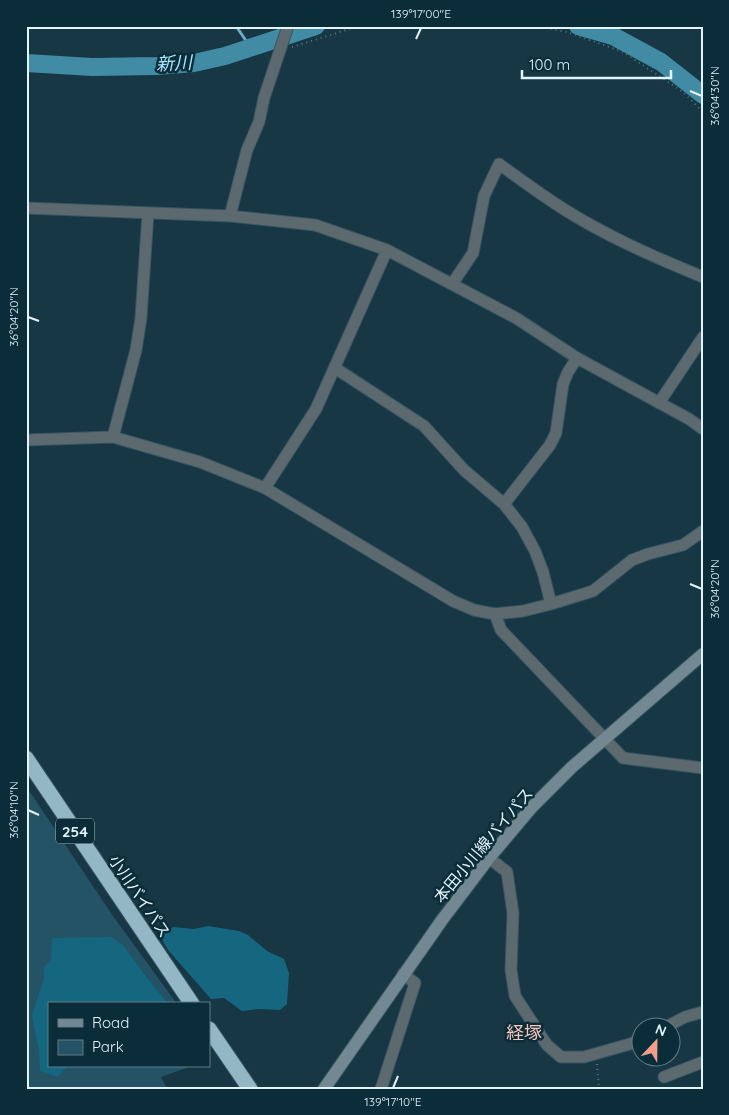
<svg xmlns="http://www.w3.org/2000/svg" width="729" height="1115" viewBox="0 0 729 1115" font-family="Quicksand,'Noto Sans JP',sans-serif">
	<rect width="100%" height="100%" fill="#163743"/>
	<path fill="#235364" d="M26 786 113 916 177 1004H49V1066H192L161 1077 167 1089H26Z"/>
	<path fill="#156780" d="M208 926 239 931 248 935 267 951 284 959 289 973 287 1004 280 1010 259 1009 242 1011 224 998 211 999 168 950 160 936 173 927 194 929Z
		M111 937 123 945 147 978 168 1004H49V1066H68L57 1077 40 1071 39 1051 32 1015 44 978V967L51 960 52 938Z"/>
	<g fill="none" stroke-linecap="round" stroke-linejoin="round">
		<path stroke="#71abbf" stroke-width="3" d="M236 26 251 48"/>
		<path stroke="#418ba5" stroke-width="18" d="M578 26 613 36 661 62 703 95
			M26 63 92 67 157 66 194 63 225 56 316 26"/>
		<g stroke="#375561" stroke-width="13">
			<path id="street" d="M26 208 230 216 315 225 387 250 516 318 577 358 689 419 703 429
				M230 216 247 150 259 122 264 98 288 26
				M452 284 473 253 484 196 499 164C520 179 540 194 562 208 606 236 654 257 703 277
				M335 368 424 426 464 470 504 504 522 527 535 551 543 572 551 604
				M659 403 703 337
				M113 437 136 350 141 318 148 213
				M26 440 113 437 200 462 265 488 453 601 474 610 495 614 523 611 551 604 593 591 632 560 648 554 683 545 703 531
				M265 488 316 409 387 250
				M504 504 550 445 556 433 563 384 568 372 577 358
				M495 614 501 630 623 758 703 768
				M489 858 507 872 513 913 511 970 515 996 547 1045 561 1057H584L630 1044 642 1039
				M664 1028 685 1017 703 1012
				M664 1077 703 1062
				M381 1089 415 983 403 974"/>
		</g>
		<g stroke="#375561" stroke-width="14">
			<path id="secondary" d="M324 1089 442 920 489 858 532 807 572 767 703 654"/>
		</g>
		<g stroke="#375561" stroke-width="17">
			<path id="highway" d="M26 758 192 1004
				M209 1029 250 1089"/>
		</g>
		<path stroke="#58757f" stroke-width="2" stroke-dasharray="1 4" stroke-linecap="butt" d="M536 26 567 32 623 52 683 92 703 112
			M292 47 359 26
			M597 1064 599 1089"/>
		<use href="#street" stroke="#5c6a70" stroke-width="11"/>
		<use href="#secondary" stroke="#728993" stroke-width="12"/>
		<use href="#highway" stroke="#93b7c5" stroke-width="15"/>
	</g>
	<path fill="none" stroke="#e2f5fd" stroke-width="2" d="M416 39 421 28M690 91 702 96M28 317 39 321M690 584 702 589M28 810 39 815M393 1088 398 1076"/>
	<g text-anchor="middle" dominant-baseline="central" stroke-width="5" stroke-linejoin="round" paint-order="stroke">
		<rect fill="#0b2d39" stroke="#a2b9c2" stroke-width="1" x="56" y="818.5" width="38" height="25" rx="4"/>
		<g font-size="15" font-weight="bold" fill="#e2f5fd">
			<text x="75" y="831">254</text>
		</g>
		<g font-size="16" fill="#e2f5fd" stroke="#0b2d39">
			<text transform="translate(483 845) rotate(-50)">本田小川線バイパス</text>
			<text transform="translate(140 896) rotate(56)">小川バイパス</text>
		</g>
		<g font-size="18" font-style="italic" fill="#ace7ff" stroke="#0b2d39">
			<text transform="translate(174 63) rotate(-3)">新川</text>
		</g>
		<g font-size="18" fill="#f8c5bb" stroke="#0b2d39">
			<text x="524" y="1032">経塚</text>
		</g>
	</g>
	<rect width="729" height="1115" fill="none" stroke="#0b2d39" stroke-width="55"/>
	<rect x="48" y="1002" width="162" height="65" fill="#0b2d39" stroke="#617d87"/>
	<rect x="58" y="1019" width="25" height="8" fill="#728993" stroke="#617d87"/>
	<text x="92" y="1028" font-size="15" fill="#e2f5fd">Road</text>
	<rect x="58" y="1040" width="25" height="15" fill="#235364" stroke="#617d87"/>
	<text x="92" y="1052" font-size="15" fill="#e2f5fd">Park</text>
	<g transform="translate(656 1042) rotate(22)"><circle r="24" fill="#0b2d39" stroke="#617d87"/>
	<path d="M0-4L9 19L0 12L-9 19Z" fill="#f49d8b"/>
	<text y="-8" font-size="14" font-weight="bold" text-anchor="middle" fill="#e2f5fd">N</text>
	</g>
	<path d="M522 70v8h149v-8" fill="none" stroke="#e2f5fd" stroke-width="2.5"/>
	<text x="529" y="70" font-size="15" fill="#e2f5fd" stroke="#0b2d39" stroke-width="4" paint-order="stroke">100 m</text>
	<rect x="28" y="28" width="674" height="1060" fill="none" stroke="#e2f5fd" stroke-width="2"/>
	<g font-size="12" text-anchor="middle" fill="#e2f5fd">
		<text x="421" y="18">139°17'00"E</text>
		<text transform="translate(715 96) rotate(-90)" y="4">36°04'30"N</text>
		<text transform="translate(14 317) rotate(-90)" y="4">36°04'20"N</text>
		<text transform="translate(715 589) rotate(-90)" y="4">36°04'20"N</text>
		<text transform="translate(14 810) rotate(-90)" y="4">36°04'10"N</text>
		<text x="393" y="1106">139°17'10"E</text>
	</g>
</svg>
